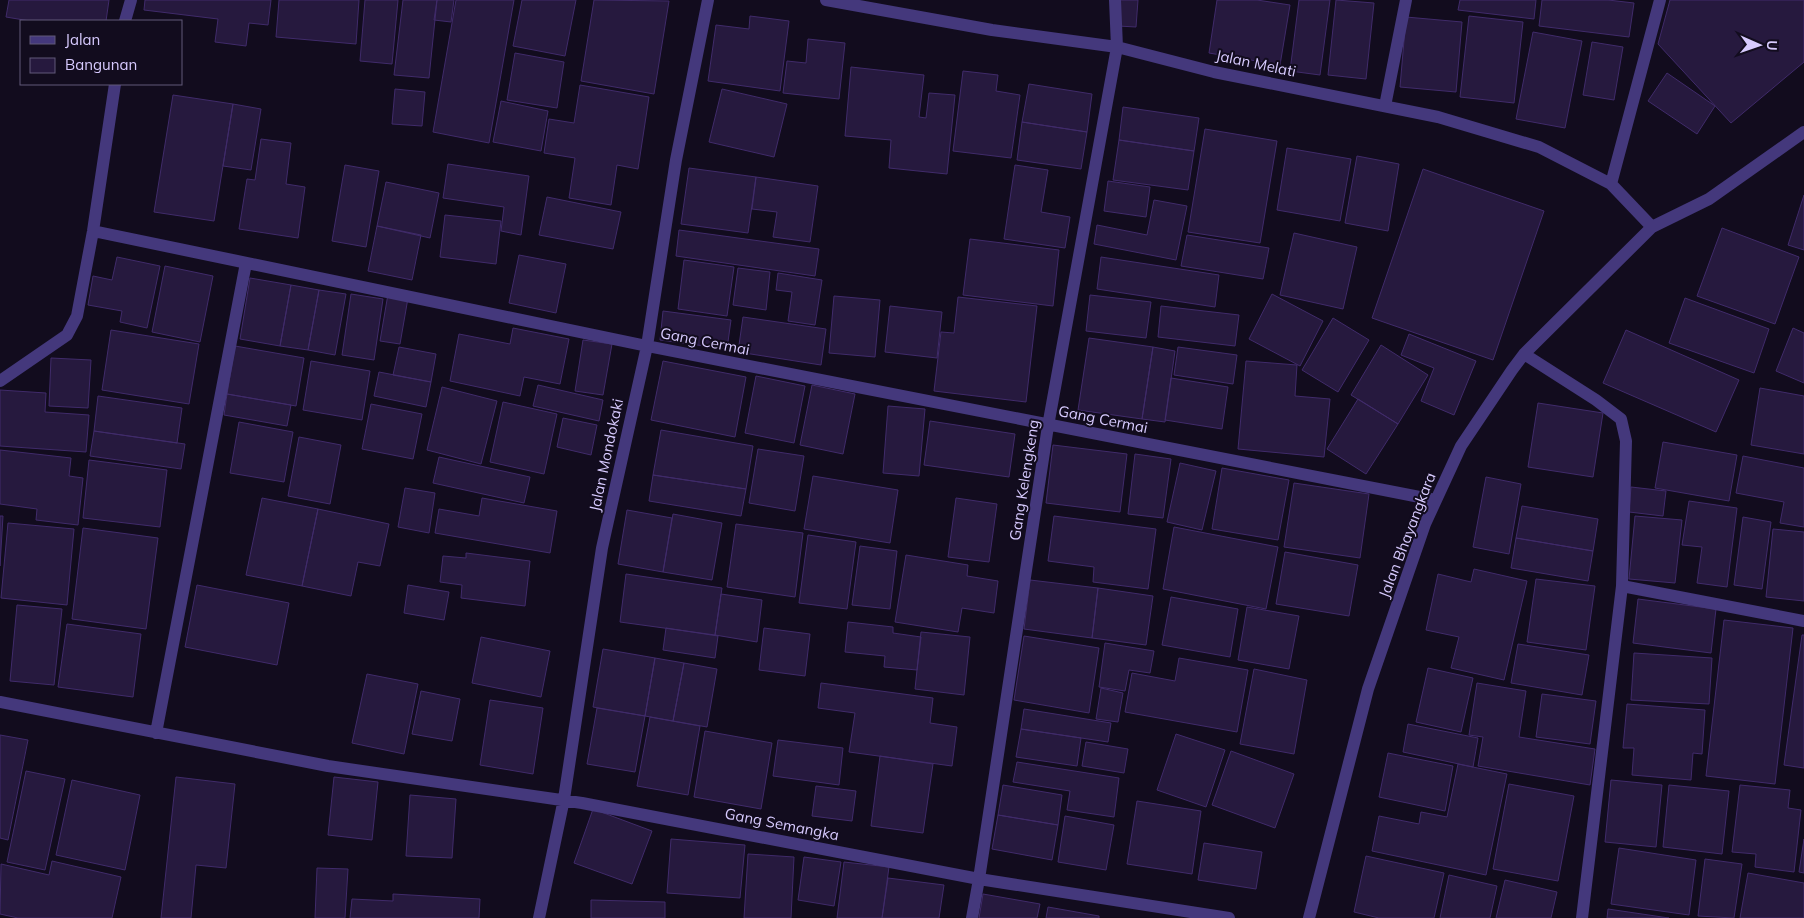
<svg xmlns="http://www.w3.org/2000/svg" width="1804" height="918" viewBox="0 0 1804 918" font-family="Mulish,sans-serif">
	<rect width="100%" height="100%" fill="#120c1e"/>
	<path fill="#26193e" stroke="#402b6a" d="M9 0H109L106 21H30L6 17Z
		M145 0H271L268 25 249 23 246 46 215 42 218 19 144 10Z
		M279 0H359L356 44 276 37Z
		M365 0H398L392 64 360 61Z
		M403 0H437L429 78 394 75Z
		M437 0H454L451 22 434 20Z
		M456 0H514L489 143 433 132Z
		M522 0H576L565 56 513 46Z
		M594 0 669 1 654 94 581 81Z
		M1120 0H1138L1136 27 1118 26Z
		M1217 0H1257L1290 5 1280 65 1209 53Z
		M1299 0H1330L1320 75 1290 71Z
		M1336 0 1374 3 1366 79 1328 75Z
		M1460 0H1536L1534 19 1458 10Z
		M1542 0H1608L1634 3 1629 37 1539 26Z
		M1670 0H1804V62L1731 123 1658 44Z
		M750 16 789 21 780 91 708 81 716 25 749 29Z
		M1469 16 1523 22 1514 103 1460 97Z
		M1406 17 1462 22 1456 92 1400 87Z
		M1533 32 1582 41 1565 128 1516 119Z
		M808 39 845 43 839 99 783 93 787 61 806 63Z
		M1592 42 1623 47 1614 100 1583 95Z
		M515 53 564 62 557 108 507 100Z
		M851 67 924 75 919 117 926 118 929 93 955 95 947 174 889 168 891 140 845 136Z
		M963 71 998 75 996 91 1020 95 1011 158 953 151Z
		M1667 73 1715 106 1697 134 1648 101Z
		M1029 84 1092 94 1087 132 1022 122Z
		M580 85 649 97 638 169 617 165 611 205 569 198 575 158 544 153 549 119 574 123Z
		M395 89 425 92 422 126 392 124Z
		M722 89 787 104 774 157 709 142Z
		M173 95 233 104 214 221 154 212Z
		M501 101 548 111 541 151 493 142Z
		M233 104 261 109 251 170 223 166Z
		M1123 107 1199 118 1194 151 1119 140Z
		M1022 122 1087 132 1081 169 1017 160Z
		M1205 129 1277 141 1260 243 1188 232Z
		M261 139 291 143 286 184 305 187 298 238 239 229 247 179 255 180Z
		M1119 140 1194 151 1188 190 1113 180Z
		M1287 148 1351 159 1340 221 1277 210Z
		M1357 156 1399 164 1388 231 1345 223Z
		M448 164 529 176 521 235 501 231 504 207 443 198Z
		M345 165 379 171 366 247 332 241Z
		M1015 165 1048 170 1041 212 1070 217 1065 248 1004 239Z
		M689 168 756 177 748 233 681 224Z
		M1423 169 1544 211 1493 360 1372 318Z
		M756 177 818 186 810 242 773 237 777 212 752 209Z
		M1108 181 1150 187 1146 217 1104 211Z
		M386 182 439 193 430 238 377 226Z
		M1804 195V250L1788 245Z
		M547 197 621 212 613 249 539 235Z
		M1154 200 1187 206 1176 260 1094 244 1097 225 1147 235Z
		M445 215 501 221 496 264 440 257Z
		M377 226 421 235 412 280 368 271Z
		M1722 228 1799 257 1775 324 1697 296Z
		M679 230 819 249 815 276 676 256Z
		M1294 233 1357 247 1343 309 1280 295Z
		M1187 235 1269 248 1263 279 1181 266Z
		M970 239 1059 250 1053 306 963 295Z
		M519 255 566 264 556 313 509 303Z
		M117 257 160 266 147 328 120 322 122 311 88 305 93 276 112 280Z
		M1101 257 1219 275 1215 307 1097 289Z
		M684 260 734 267 727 316 678 309Z
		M165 266 213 276 200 342 152 332Z
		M738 268 770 272 766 310 733 305Z
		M778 273 822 280 815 325 788 321 792 292 776 290Z
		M250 278 291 285 280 346 240 339Z
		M291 285 319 290 308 350 280 346Z
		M319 290 346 294 335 355 308 350Z
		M351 294 383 299 374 360 342 355Z
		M388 294 408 298 400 344 380 341Z
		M1272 294 1323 321 1300 366 1249 339Z
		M1090 295 1151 302 1146 338 1086 331Z
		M834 296 880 300 875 357 829 353Z
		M958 297 1037 306 1026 402 934 391 941 332 954 333Z
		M1685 298 1769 329 1754 373 1669 343Z
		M890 306 942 312 937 358 885 352Z
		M1161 306 1239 315 1235 346 1158 337Z
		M663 311 731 320 727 349 660 340Z
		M743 317 826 329 821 365 738 352Z
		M1333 318 1369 340 1338 392 1302 370Z
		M513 328 569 339 560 384 524 377 520 396 450 381 459 334 510 344Z
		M1793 328 1804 333V383L1776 371Z
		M111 330 199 344 189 404 102 390Z
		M1626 330 1739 380 1716 432 1603 383Z
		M1409 334 1476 361 1454 415 1421 401 1434 368 1401 355Z
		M1089 338 1153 347 1142 419 1078 410Z
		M583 340 612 344 603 395 575 391Z
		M1381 345 1428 375 1398 424 1351 395Z
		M235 346 304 358 296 406 227 394Z
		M399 347 436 354 431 382 393 375Z
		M1153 347 1175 351 1165 422 1142 419Z
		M1178 347 1237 355 1233 384 1174 375Z
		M51 358 91 360 88 408 49 406Z
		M311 361 370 371 362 420 303 410Z
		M663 361 746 377 735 437 651 420Z
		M1246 361 1297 365 1295 396 1330 399 1324 457 1238 449Z
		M379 372 431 382 426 407 374 396Z
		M756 376 805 386 794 443 745 433Z
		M1171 378 1228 387 1222 429 1165 420Z
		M538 385 603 400 599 421 533 406Z
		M812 385 855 394 843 454 800 445Z
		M442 387 497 401 481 464 427 450Z
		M1760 388 1804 396V454L1751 445Z
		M0 390 46 393 45 412 89 415 86 452 0 446Z
		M227 394 291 405 287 426 224 415Z
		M98 396 182 408 177 443 94 431Z
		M1358 399 1398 424 1366 474 1327 449Z
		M503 402 557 414 544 474 490 462Z
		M1538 403 1603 413 1593 477 1528 467Z
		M371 404 422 414 413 459 362 449Z
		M888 406 925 409 919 476 883 473Z
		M563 418 597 425 591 455 557 447Z
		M930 421 1015 434 1009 477 924 465Z
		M239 422 293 432 284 482 230 473Z
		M661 430 753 446 746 489 653 475Z
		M94 431 185 444 181 469 90 456Z
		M299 437 341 445 330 504 288 496Z
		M1663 442 1737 455 1729 501 1655 488Z
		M1053 445 1127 454 1120 512 1046 503Z
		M758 449 804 456 795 511 749 503Z
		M0 450 71 458 69 476 83 478 78 525 36 520 37 509 0 504Z
		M1135 454 1171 459 1163 518 1128 514Z
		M1743 456 1804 468V527L1780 523 1784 502 1736 493Z
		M439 457 530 477 524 503 433 483Z
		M89 460 167 470 160 527 83 518Z
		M1180 463 1216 471 1202 530 1167 522Z
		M1222 468 1289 480 1278 540 1212 529Z
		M653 475 746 489 741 516 649 501Z
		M813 476 898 490 890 543 804 529Z
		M1486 477 1521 484 1509 554 1473 547Z
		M1294 483 1369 494 1360 558 1284 547Z
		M1631 487 1666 491 1663 516 1629 512Z
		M405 488 435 493 429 533 398 527Z
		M262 498 318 509 302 586 246 575Z
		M482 498 557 511 550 553 435 533 439 509 479 516Z
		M956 498 997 504 989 562 948 557Z
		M1689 501 1737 508 1727 587 1697 583 1702 547 1682 545Z
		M1522 506 1598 519 1593 551 1516 538Z
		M318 509 389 524 380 566 358 562 351 596 302 586Z
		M627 510 672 518 663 572 618 564Z
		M673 514 722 523 712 580 663 572Z
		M0 516H3L0 566Z
		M1054 516 1156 529 1148 589 1093 582 1094 567 1048 561Z
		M1635 516 1682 520 1675 583 1629 579Z
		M1743 517 1771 522 1762 589 1734 585Z
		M8 523 74 529 67 605 1 598Z
		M736 524 803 533 795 597 727 587Z
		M1174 527 1278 547 1266 609 1163 589Z
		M83 528 158 538 146 629 72 619Z
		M1773 529 1804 532V601L1766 597Z
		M808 535 856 542 847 609 799 603Z
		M1516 538 1593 551 1588 581 1511 568Z
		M860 546 897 551 890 609 852 605Z
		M1285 552 1358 565 1349 616 1276 604Z
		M466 553 530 561 525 606 461 598 462 585 440 582 443 556 466 558Z
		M906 555 968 565 967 576 998 581 994 613 962 608 958 632 895 622Z
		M1474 569 1527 581 1504 680 1451 668 1459 637 1426 630 1438 574 1471 582Z
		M626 574 722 588 715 635 620 622Z
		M1536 579 1595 586 1586 650 1527 642Z
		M1030 580 1098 588 1092 638 1024 629Z
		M197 585 289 603 277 665 185 647Z
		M408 585 449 592 444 620 404 613Z
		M1098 588 1153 596 1146 645 1092 638Z
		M721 594 762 600 757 642 715 635Z
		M1171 597 1238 609 1230 657 1162 645Z
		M1638 599 1716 609 1711 653 1633 643Z
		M17 605 62 609 54 685 10 681Z
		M1247 607 1299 616 1289 669 1238 660Z
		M1724 620 1793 628 1775 784 1706 776Z
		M848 622 893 627V633L921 637 917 670 884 667 885 656 845 652Z
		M67 624 141 634 133 697 58 687Z
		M666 628 718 636 715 658 663 650Z
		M764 628 810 634 805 676 759 670Z
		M921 632 970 637 964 695 915 689Z
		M1802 635H1804V768L1784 765Z
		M1024 636 1099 648 1089 713 1014 700Z
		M481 637 550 651 541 697 472 683Z
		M1105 643 1154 651 1150 673 1129 670 1125 691 1099 687Z
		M1518 644 1589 655 1582 695 1511 683Z
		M603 649 655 658 645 716 593 707Z
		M1634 653 1712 658 1709 704 1631 700Z
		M655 658 684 663 673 721 645 716Z
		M1179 658 1248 670 1237 732 1125 712 1132 673 1175 681Z
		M684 663 717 669 707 727 673 721Z
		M1428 668 1473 678 1461 732 1416 722Z
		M1254 669 1307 680 1294 754 1240 744Z
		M367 674 418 684 404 754 352 743Z
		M821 683 933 698 930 723 957 727 952 766 849 752 855 713 818 708Z
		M1477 683 1526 691 1519 737 1595 749 1590 785 1478 766 1483 737 1469 735Z
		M1101 688 1123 693 1118 722 1096 719Z
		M421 691 460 699 452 741 412 734Z
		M1542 694 1596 701 1590 744 1536 737Z
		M490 700 543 708 533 774 480 765Z
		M1627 704 1705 710 1702 754 1693 753 1691 780 1632 775 1634 748H1623Z
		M597 708 645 716 635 772 587 764Z
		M1024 709 1111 723 1108 742 1021 729Z
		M650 717 700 726 688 795 637 786Z
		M1408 724 1478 738 1473 767 1403 752Z
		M1021 729 1081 738 1077 766 1016 757Z
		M705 731 772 743 761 809 694 797Z
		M1176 734 1225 750 1206 807 1157 790Z
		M0 735 28 740 8 840 0 838Z
		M778 740 843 748 839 785 773 776Z
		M1086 742 1128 749 1124 773 1082 766Z
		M1231 751 1294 774 1275 828 1212 805Z
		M1388 753 1453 766 1445 811 1379 797Z
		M880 756 933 764 923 833 871 826Z
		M1017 762 1119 778 1114 817 1067 810 1070 791 1013 782Z
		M1458 764 1507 774 1486 875 1372 851 1379 816 1419 824 1421 812 1447 817Z
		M26 771 65 779 45 870 7 862Z
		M176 777 235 784 226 868 196 865 191 918H161Z
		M334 777 378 782 372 840 328 835Z
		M72 780 140 795 125 870 56 855Z
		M1611 780 1662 785 1656 847 1605 842Z
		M1509 784 1574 796 1558 881 1493 869Z
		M1003 785 1062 795 1058 825 998 815Z
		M1669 785 1729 791 1722 854 1663 847Z
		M1740 785 1790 790 1788 808 1801 810 1794 872 1755 867 1756 854 1732 852Z
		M816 786 856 791 852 821 812 816Z
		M410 795 456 799 452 858 406 856Z
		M1137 801 1201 811 1192 874 1127 864Z
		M593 809 652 831 632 884 574 863Z
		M998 815 1058 825 1052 860 992 849Z
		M1065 816 1114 825 1106 870 1058 862Z
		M671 839 745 845 740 898 667 893Z
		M1804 839V873L1799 872Z
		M1204 843 1262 852 1256 889 1198 880Z
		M1619 848 1696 860 1689 915 1611 904Z
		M748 854 794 857 791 918H744Z
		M1366 856 1444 873 1434 918H1379L1354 912Z
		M804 857 841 862 834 906 798 900Z
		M1705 859 1742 864 1734 918 1698 916Z
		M52 861 121 877 112 918H18L0 914 1 864 49 875Z
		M844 862 889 867 882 918H837Z
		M317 868 348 869 345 918H315Z
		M1748 873 1804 883V918H1740Z
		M1449 875 1497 886 1490 918H1440Z
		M888 878 944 885 939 918H882Z
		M1505 880 1557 892 1551 918H1496Z
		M393 894 480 899 479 918H350L352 899 393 901Z
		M983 894 1040 904 1037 918H979Z
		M591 900 665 902V918H591Z
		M1048 907 1099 916V918H1046Z
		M1608 909 1669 918H1607Z"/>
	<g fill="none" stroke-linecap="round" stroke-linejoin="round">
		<path stroke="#44387c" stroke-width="12" d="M826 0 992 30 1117 47 1214 72 1438 117 1539 147 1611 184 1652 227
			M125 21 131 0
			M1385 106 1406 0
			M1611 184 1660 0
			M93 231 647 346 1435 500
			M1524 354 1596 400 1621 419 1626 441 1622 586 1582 918
			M0 381 67 335 77 316 93 231 115 84
			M1622 586 1804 621
			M0 702 328 766 582 803 979 879 1229 918
			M156 733 246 263
			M539 918 564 799 602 548 647 346 676 160 708 0
			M972 918 979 879 1048 426 1117 47 1115 0
			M1309 918 1368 689 1425 524 1461 446 1512 370 1524 354 1652 227 1709 199 1804 132"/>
	</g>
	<g text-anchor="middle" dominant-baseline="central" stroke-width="4" stroke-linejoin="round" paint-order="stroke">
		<g font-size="15" fill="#d7cafe" stroke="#120c1e">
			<text transform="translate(1256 63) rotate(12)">Jalan Melati</text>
			<text transform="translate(705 341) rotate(11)">Gang Cermai</text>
			<text transform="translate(1103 419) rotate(11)">Gang Cermai</text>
			<text transform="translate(606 455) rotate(-78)">Jalan Mondokaki</text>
			<text transform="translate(1024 480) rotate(-81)">Gang Kelengkeng</text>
			<text transform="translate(1407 535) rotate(-69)">Jalan Bhayangkara</text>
			<text transform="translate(782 824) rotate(11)">Gang Semangka</text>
		</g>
	</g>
	<rect x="20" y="20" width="162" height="65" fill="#120c1e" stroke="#615878"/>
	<rect x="30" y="36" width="25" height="8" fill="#44387c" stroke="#615878"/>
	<text x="65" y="45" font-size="15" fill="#d7cafe">Jalan</text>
	<rect x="30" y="58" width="25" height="15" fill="#26193e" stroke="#615878"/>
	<text x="65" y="70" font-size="15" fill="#d7cafe">Bangunan</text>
	<g transform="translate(1759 45) rotate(92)" stroke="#120c1e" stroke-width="4" paint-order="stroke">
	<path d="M0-4L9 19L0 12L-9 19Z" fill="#d7cafe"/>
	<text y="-8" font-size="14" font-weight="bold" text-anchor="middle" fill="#d7cafe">U</text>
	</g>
</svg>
